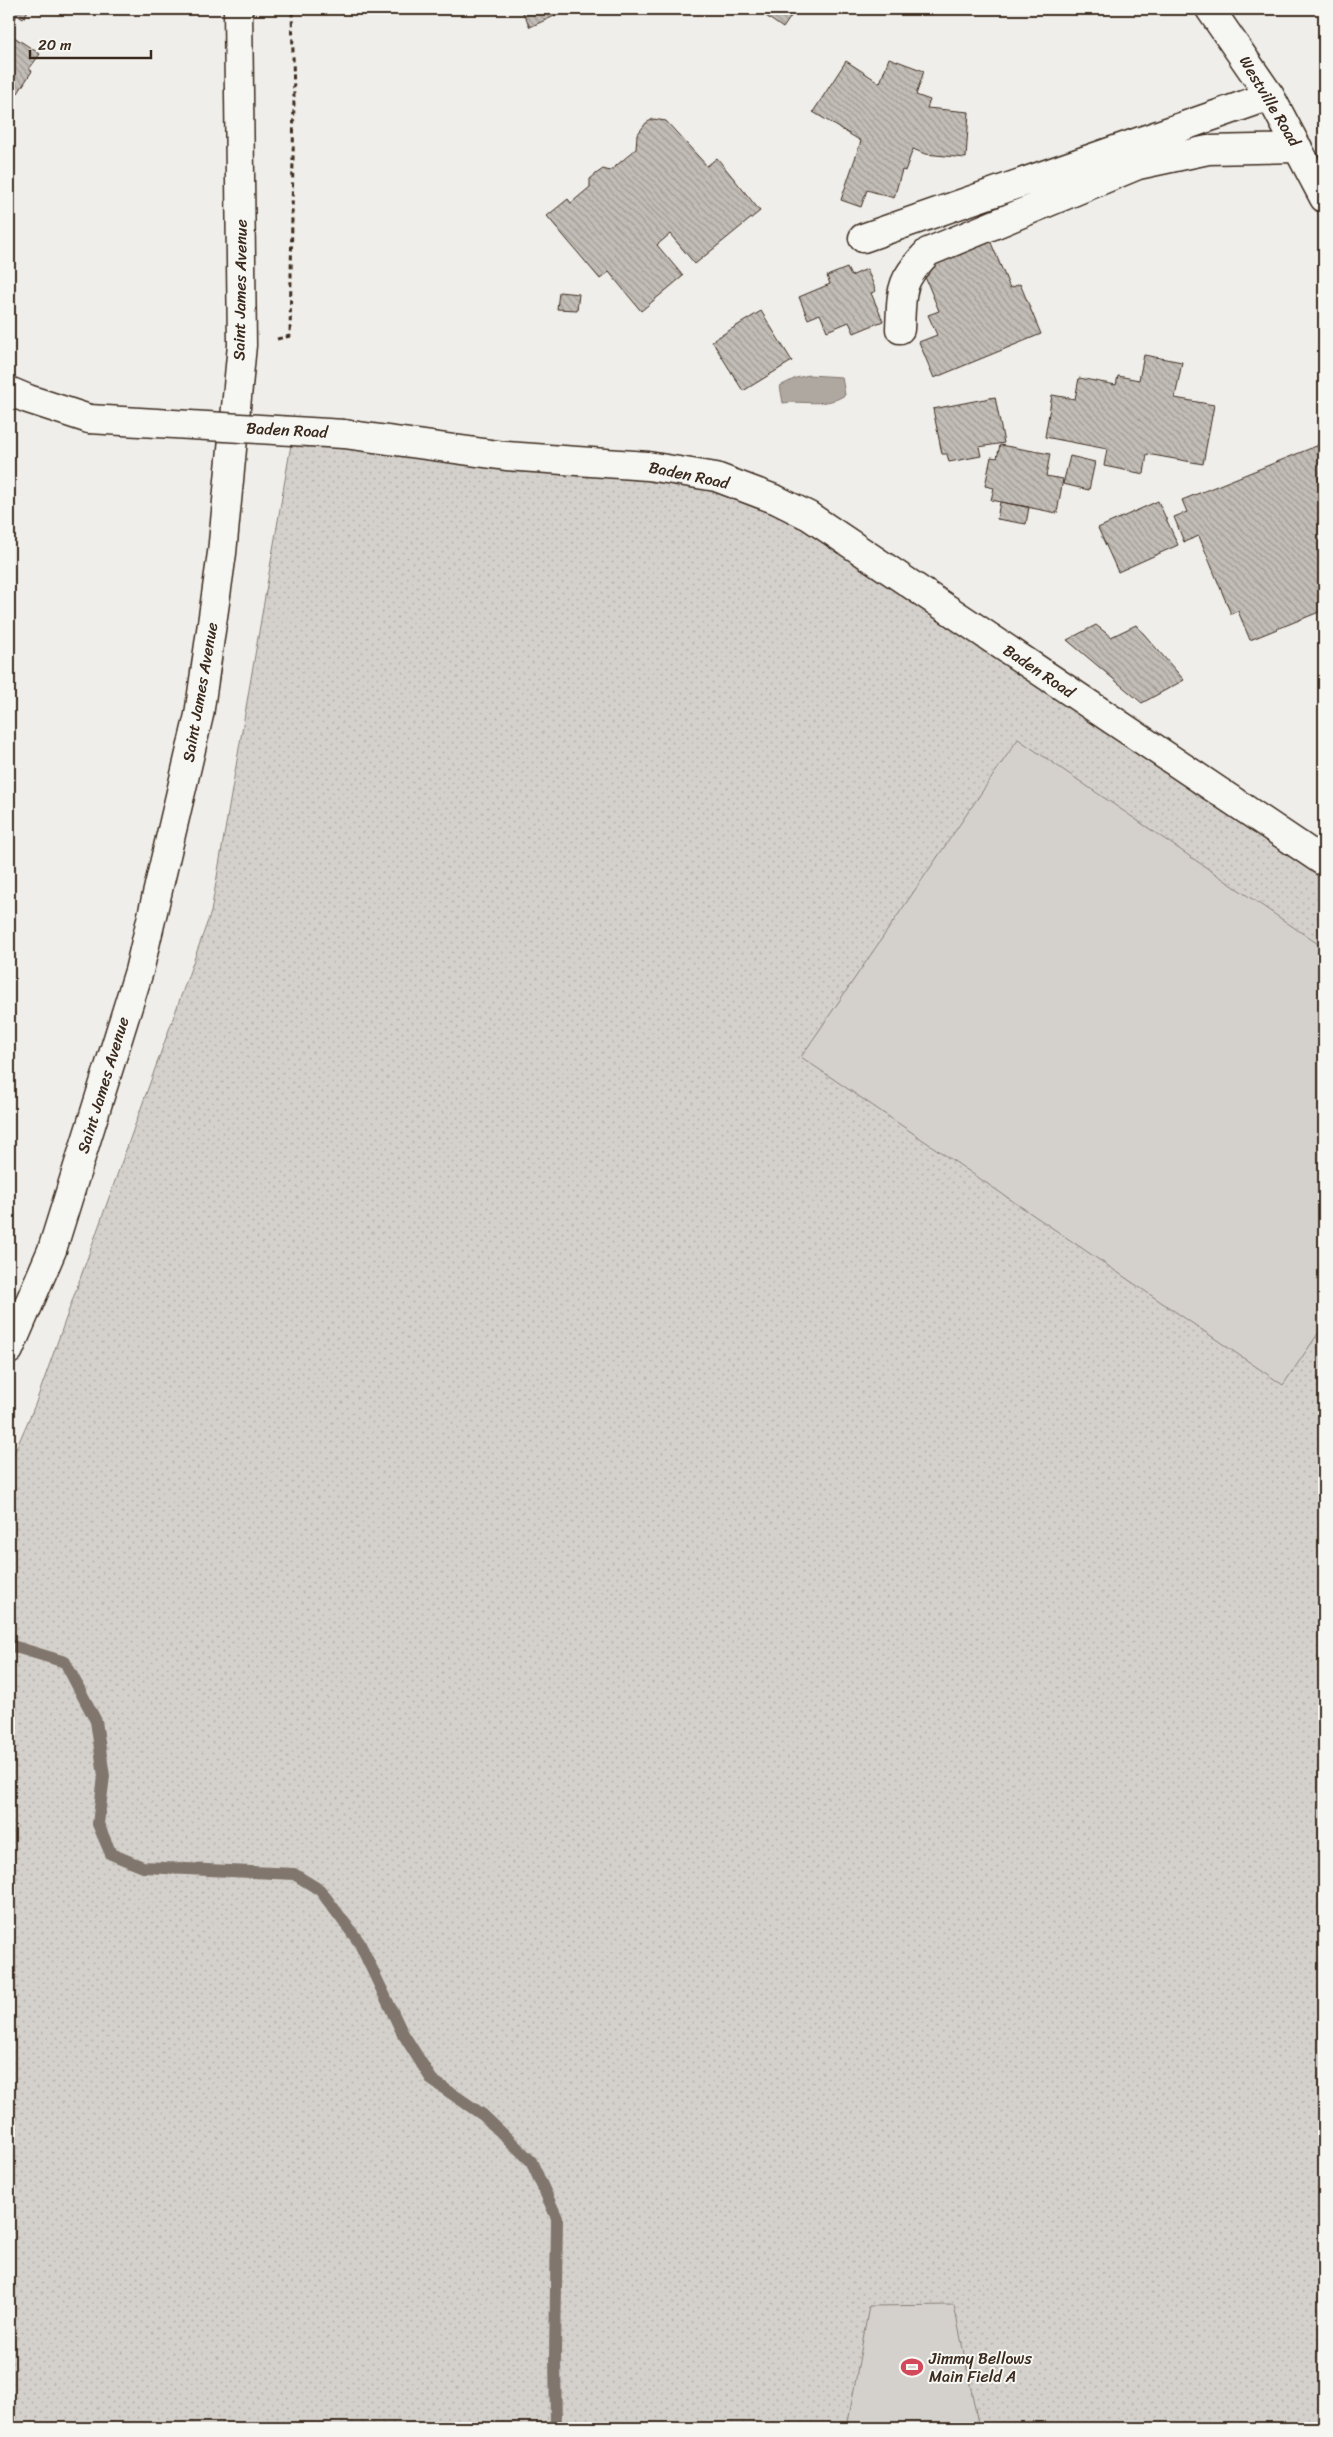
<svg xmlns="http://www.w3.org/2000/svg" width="1333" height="2437" viewBox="0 0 1333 2437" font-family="Sriracha,sans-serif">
	<defs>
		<pattern id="park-dots" width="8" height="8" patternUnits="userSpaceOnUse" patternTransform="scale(1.25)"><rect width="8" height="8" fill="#d4d1cc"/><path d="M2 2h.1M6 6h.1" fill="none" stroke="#b7b4af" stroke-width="1.8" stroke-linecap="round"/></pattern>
		<pattern id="building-back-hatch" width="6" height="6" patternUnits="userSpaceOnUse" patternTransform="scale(1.25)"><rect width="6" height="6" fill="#c2bdb7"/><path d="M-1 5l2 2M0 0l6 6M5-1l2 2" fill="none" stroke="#9f9a94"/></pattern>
	</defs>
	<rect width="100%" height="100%" fill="#efeeea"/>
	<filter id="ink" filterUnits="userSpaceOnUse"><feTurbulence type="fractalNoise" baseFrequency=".02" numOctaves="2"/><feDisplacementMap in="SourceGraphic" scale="10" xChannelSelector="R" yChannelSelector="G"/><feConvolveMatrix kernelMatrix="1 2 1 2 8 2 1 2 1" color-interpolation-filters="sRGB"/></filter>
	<g filter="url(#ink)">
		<path fill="url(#park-dots)" stroke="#887e75" d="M293 433 647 469 762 499 1324 869V2428H9V1465L35 1405 211 912Z"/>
		<path fill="#d4d1cc" stroke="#887e75" d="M1018 739 1324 948V1325L1283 1385 801 1057Z
			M954 2305 979 2428H847L869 2306Z"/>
		<path fill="#afa8a1" stroke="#81766d" d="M809 375 842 377 845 395C825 408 805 400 783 403L780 386 796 378Z"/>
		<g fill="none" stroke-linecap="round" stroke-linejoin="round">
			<path stroke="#81766d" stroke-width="12" d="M9 1645 65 1662 96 1721 104 1776 98 1824 111 1854 143 1867 294 1874 320 1890 359 1942 402 2032 432 2080 483 2115 531 2161 557 2218 555 2355 556 2428"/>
		</g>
		<path fill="url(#building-back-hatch)" stroke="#3b2a1e" d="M9 9H29L23 19 17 15 13 22 9 20Z
			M521 9H570L530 27Z
			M756 9H796L783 28Z
			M11 35 40 54 29 69 32 71 18 93 9 87V38Z
			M889 58 924 71 916 95 930 100 927 108 969 112 966 158 925 154 913 149 905 171 902 170 894 198 867 190 861 207 841 200 861 141 813 112 846 61 880 83Z
			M653 119 666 121 707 166 717 158 760 211 695 264 670 234 657 245 683 276 641 311 609 272 600 279 547 216 568 199 571 203 590 187V179L596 174 603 169 610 171 636 149 637 135 646 123Z
			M989 238 1010 288 1020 284 1041 334 934 378 919 342 937 335 928 315 939 311 921 267Z
			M847 268 851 276 867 269 876 291 871 293 883 321 854 333 849 322 827 331 820 314 808 319 799 297 830 284 827 276Z
			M559 292 579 294 577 310 557 309Z
			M761 311 792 361 743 391 712 341Z
			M1144 355 1182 362 1175 398 1214 405 1203 464 1147 454 1144 474 1104 466 1107 449 1045 437 1052 395 1075 399 1079 378 1116 385 1118 376 1139 380Z
			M995 397 1004 443 979 447 981 456 949 462 947 454H942L933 409Z
			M1324 443V610L1250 640 1238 611 1231 614 1199 536 1184 542 1174 517 1187 512 1182 500Z
			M1000 445 1050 454 1046 476 1063 479 1057 513 991 500 994 488 985 486 991 457 997 458Z
			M1070 456 1095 462 1089 490 1063 484Z
			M1158 501 1178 545 1118 572 1098 528Z
			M1000 502 1029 507 1026 524 997 519Z
			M1096 625 1111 637 1136 625 1184 680 1142 703 1067 640Z"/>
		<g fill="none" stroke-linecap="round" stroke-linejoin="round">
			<g stroke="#3b2a1e" stroke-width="31">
				<path id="minor" d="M1210 9 1270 96 1324 198
					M863 238 1270 96
					M900 329C902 289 899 282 928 252L1138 165 1208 150 1298 148
					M9 391 28 399 89 419
					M344 434 506 456 648 466 716 477 777 500 809 516 1324 862"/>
			</g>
			<g stroke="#3b2a1e" stroke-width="31">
				<path id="major" d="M9 1350 52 1250 139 971 199 715 222 553 242 345 238 9"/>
			</g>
			<path stroke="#3b2a1e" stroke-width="3" stroke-dasharray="5 4" stroke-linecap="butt" d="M277 339 290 336 294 99 292 9"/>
			<use href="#minor" stroke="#f6f6f2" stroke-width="28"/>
			<use href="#major" stroke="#f6f6f2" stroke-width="28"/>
			<g stroke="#3b2a1e" stroke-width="31" stroke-linecap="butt">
				<path id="minor-bridge" d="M89 419 344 434"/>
			</g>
			<use href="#minor-bridge" stroke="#f6f6f2" stroke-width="28"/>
		</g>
	</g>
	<defs>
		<g id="stadium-bare" transform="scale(1.725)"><path d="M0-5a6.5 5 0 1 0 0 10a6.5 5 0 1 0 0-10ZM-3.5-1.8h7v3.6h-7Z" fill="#d1495b" stroke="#f6f6f2" stroke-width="2.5" paint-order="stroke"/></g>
	</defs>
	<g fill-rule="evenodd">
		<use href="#stadium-bare" x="912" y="2367"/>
	</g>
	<g text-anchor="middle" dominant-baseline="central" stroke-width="4" stroke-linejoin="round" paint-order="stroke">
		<g font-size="16" fill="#3b2a1e" stroke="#f6f6f2">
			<text transform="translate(1270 101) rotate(59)">Westville Road</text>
			<text transform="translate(240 290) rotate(-89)">Saint James Avenue</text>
			<text transform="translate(287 430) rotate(3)">Baden Road</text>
			<text transform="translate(689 475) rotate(12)">Baden Road</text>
			<text transform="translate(1039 671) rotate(34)">Baden Road</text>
			<text transform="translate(200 692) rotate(-80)">Saint James Avenue</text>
			<text transform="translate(103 1085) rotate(-73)">Saint James Avenue</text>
		</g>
		<g font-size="16" fill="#3b2a1e" stroke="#f6f6f2" text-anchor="start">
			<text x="929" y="2358">Jimmy Bellows<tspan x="929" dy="18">Main Field A</tspan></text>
		</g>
	</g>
	<rect width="1333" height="2437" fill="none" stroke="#f6f6f2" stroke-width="30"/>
	<rect x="15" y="15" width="1303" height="2407" fill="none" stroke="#3b2a1e" stroke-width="2" filter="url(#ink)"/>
	<path d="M30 50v8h121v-8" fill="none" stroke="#3b2a1e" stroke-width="2.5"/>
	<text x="38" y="50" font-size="15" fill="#3b2a1e" stroke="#f6f6f2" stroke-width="4" paint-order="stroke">20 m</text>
</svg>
